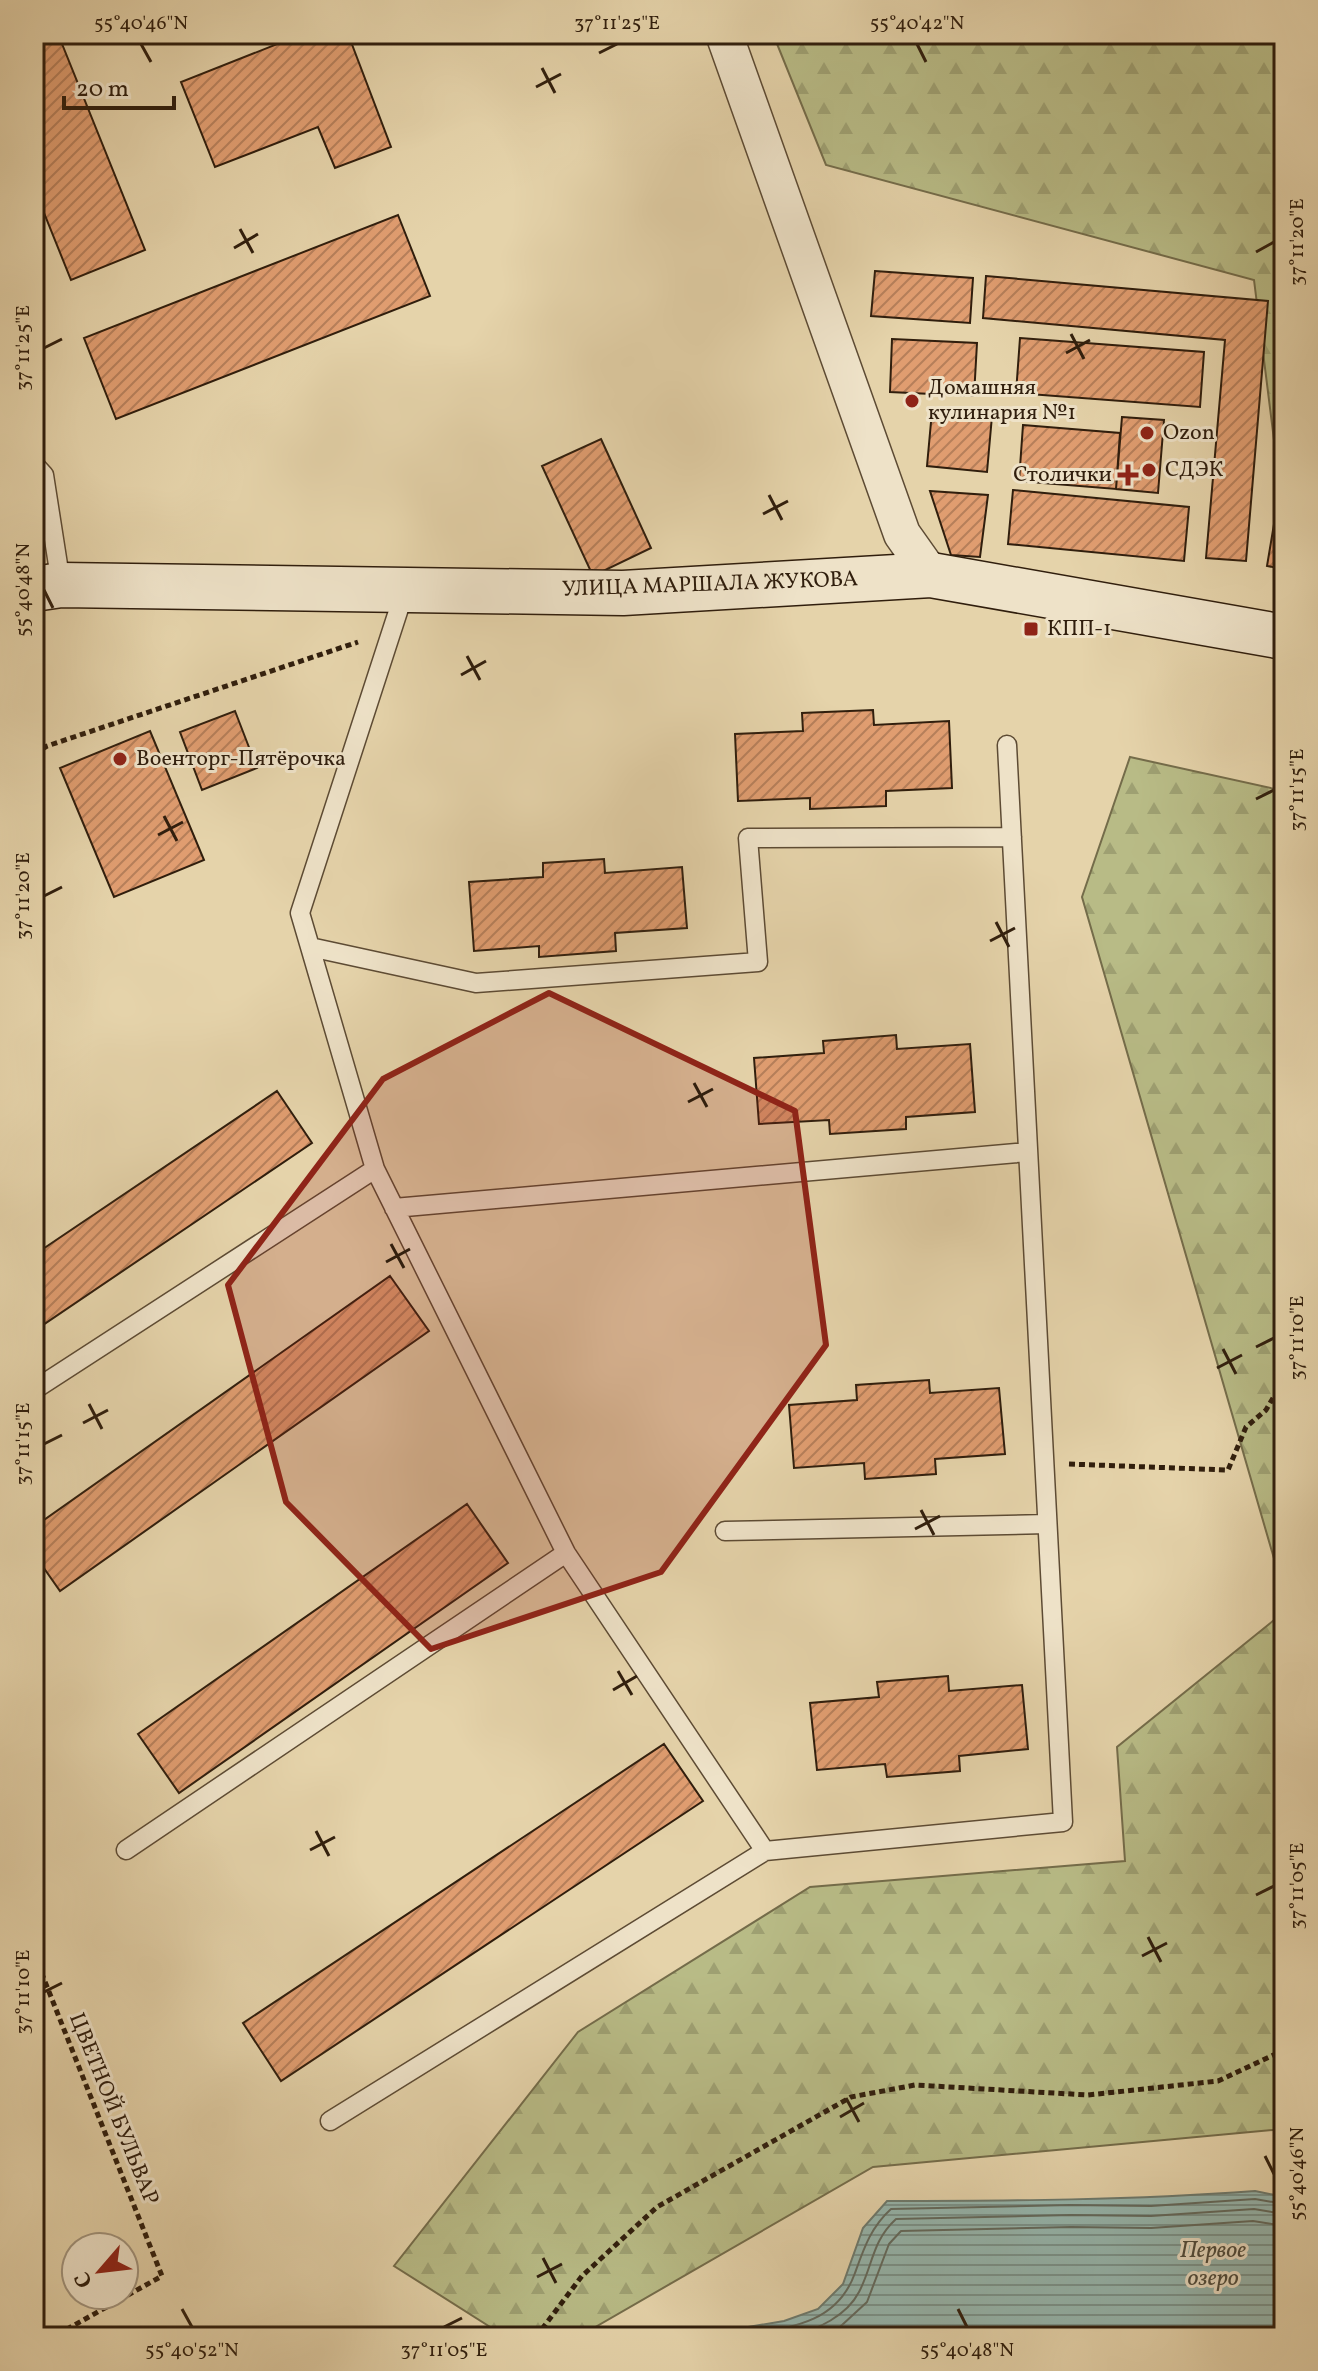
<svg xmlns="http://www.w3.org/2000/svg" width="1318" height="2371" viewBox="0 0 1318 2371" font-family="Vollkorn,serif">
	<defs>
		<pattern id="forest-firs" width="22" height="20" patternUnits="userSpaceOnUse" patternTransform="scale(2)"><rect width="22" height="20" fill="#b8bb86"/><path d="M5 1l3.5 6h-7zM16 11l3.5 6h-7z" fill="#9ea072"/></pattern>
		<pattern id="water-rules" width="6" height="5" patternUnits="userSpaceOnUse" patternTransform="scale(2)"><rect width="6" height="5" fill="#96b7af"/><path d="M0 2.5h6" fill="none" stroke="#7b948d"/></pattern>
		<pattern id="building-hatch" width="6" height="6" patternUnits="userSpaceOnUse" patternTransform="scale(2)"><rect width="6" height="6" fill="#e09d70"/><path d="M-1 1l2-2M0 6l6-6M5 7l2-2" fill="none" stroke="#b67f5a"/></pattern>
	</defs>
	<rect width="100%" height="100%" fill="#e5d3aa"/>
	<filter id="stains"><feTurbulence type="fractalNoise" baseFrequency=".0025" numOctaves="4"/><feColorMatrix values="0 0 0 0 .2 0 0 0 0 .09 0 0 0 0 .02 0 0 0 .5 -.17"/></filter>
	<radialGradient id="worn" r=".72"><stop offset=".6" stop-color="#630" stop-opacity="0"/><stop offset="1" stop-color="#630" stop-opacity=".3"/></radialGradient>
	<path fill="url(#forest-firs)" stroke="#746c4a" stroke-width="2" d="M773 34H1284V442L1274 440 1254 280 826 165Z
		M1130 757 1284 791V1593L1082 897Z
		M1284 1612V2129L873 2167 578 2337H506L394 2266 578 2032 810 1887 1125 1861 1117 1747Z"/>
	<path fill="url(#water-rules)" stroke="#6d7a6e" stroke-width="2" d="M1255 2191 1284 2197V2337H689L784 2321 818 2309 843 2284 863 2228 887 2201C1010 2201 1133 2200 1255 2191Z"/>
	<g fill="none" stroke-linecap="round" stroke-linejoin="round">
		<path stroke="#636a5e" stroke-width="2" d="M731 2337C780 2328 835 2329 855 2273 864 2248 871 2227 891 2209L1070 2205 1151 2206 1255 2199 1284 2204
			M793 2337C818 2328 846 2317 859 2292 873 2265 872 2241 896 2219L1071 2215 1151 2216 1254 2209 1284 2214
			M829 2337 867 2302 889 2244 901 2231 1071 2227 1151 2228 1253 2221 1284 2226"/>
	</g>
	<path fill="url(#building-hatch)" stroke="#301e0d" stroke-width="2" d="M34 34H58L145 250 71 280 34 188Z
		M283 34H348L391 147 335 168 318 127 215 167 181 82 285 41Z
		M398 215 430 296 116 419 84 338Z
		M875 271 973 278 970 323 871 316Z
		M986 276 1268 301 1246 561 1206 558 1225 340 983 318Z
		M1020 338 1204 352 1200 407 1016 393Z
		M892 339 977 343 974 396 890 392Z
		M932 411 992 416 987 472 927 466Z
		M1122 417 1164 420 1158 493 1116 489Z
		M1023 425 1120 433 1116 489 1019 481Z
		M601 439 651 548 593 576 542 466Z
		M1013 490 1189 507 1184 561 1008 544Z
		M930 491 988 495 980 557 951 555Z
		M1275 518 1284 519V569L1267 566Z
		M873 710 874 725 949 721 952 788 886 791V806L810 809V798L738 801 735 734 803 731 802 713Z
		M235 711 257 768 202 790 180 732Z
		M150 731 204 860 114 897 60 768Z
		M604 859 605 873 682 867 687 928 615 933 616 951 539 957V946L474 951 469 882 543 877V863Z
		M896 1035 897 1049 970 1044 975 1112 906 1117V1129L830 1134 829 1120 759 1124 754 1058 824 1053 823 1041Z
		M277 1091 312 1143 34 1331V1255Z
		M390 1276 429 1331 60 1591 34 1554V1527Z
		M929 1380 930 1393 999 1388 1005 1454 935 1459 936 1474 865 1479 864 1463 794 1468 789 1405 857 1400 856 1385Z
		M467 1504 508 1563 179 1793 138 1734Z
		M948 1676 949 1691 1022 1685 1028 1749 959 1756 960 1771 887 1777 885 1764 817 1770 810 1703 879 1697 877 1682Z
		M664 1744 703 1801 281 2081 243 2023Z"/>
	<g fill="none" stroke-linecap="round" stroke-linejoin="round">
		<g stroke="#5d4b34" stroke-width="21">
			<path id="lane" d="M34 464 44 475 61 584
				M405 590 300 913 310 947 375 1169 566 1553 765 1851 1063 1822 1007 745
				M310 947 476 983 758 962 748 838 1012 837
				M394 1208 1028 1152
				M34 1390 375 1169
				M725 1531 1047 1524
				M126 1850 566 1553
				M330 2121 765 1851"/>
		</g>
		<g stroke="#5d4b34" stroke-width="39">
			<path id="street" d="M724 34 902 534 931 575"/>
		</g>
		<g stroke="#301e0d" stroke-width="47">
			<path id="secondary" d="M34 589 61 585 623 593 931 575 1284 637"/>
		</g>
		<path stroke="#301e0d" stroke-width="5" stroke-dasharray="6 4" stroke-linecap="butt" d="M34 754 47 746 358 642
			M1069 1464 1228 1470 1246 1427 1266 1410 1280 1386
			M34 1954 162 2276 53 2337
			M536 2337 582 2276 657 2207 851 2097 915 2085 1088 2095 1218 2081 1284 2050"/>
		<use href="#lane" stroke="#eee2c8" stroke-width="18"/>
		<use href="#street" stroke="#eee2c8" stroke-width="36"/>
		<use href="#secondary" stroke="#eee2c8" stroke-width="44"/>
	</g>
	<path fill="#8f2418" fill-opacity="0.2" stroke="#8f2418" stroke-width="6" stroke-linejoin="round" d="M549 993 795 1111 826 1345 661 1572 431 1649 286 1502 228 1285 383 1079Z"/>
	<path fill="none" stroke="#301e0d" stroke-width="3" d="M141 44 151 62M917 44 926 62M599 53 617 44M542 68 555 93M536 87 561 74M240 229 253 253M234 248 258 234M1256 252 1274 242M1071 334 1084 359M44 348 62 339M1066 353 1090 340M769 495 782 520M763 514 788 501M44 590 53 608M467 656 480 680M461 675 486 661M1256 799 1274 790M164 816 177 841M158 835 183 822M44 896 62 887M996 922 1009 947M990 941 1015 928M694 1083 707 1107M688 1102 713 1089M391 1244 404 1268M386 1262 410 1249M1256 1347 1274 1338M1223 1349 1236 1374M1217 1368 1242 1355M89 1404 102 1429M83 1423 108 1410M44 1444 62 1435M921 1510 934 1535M915 1529 940 1516M618 1671 632 1695M613 1690 637 1676M316 1831 329 1856M310 1850 335 1837M1256 1895 1274 1886M1148 1937 1161 1962M1142 1956 1167 1943M44 1992 62 1983M846 2098 859 2122M840 2117 864 2103M1265 2156 1274 2174M543 2258 556 2283M537 2277 562 2264M182 2309 192 2327M958 2309 967 2327M444 2327 462 2318"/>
	<g fill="#8f2418" stroke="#eee2c8" stroke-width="3">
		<circle cx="912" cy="401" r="8"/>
		<circle cx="1147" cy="433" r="8"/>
		<circle cx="1149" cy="470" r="8"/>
		<path d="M1124 463h8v8h8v8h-8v8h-8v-8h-8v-8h8z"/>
		<rect x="1023" y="621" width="16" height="16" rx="4"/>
		<circle cx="120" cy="759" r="8"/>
	</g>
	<g text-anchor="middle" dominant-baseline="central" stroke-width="6" stroke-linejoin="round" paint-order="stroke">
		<g font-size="22" fill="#301e0d" stroke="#eee2c8" text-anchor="start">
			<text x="928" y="388">Домашняя<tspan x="928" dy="25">кулинария №1</tspan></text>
			<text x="1163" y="433">Ozon</text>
			<text x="1165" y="470">СДЭК</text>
			<text x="1112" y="475" text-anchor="end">Столички</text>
			<text x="1047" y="629">КПП-1</text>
			<text x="136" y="759">Военторг-Пятёрочка</text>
		</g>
		<g font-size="22" fill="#301e0d" stroke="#eee2c8">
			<text transform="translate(710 585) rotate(-2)">УЛИЦА МАРШАЛА ЖУКОВА</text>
			<text transform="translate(113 2109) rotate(68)">ЦВЕТНОЙ БУЛЬВАР</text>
		</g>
		<g font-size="24" font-style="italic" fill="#4f4c3e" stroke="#eee2c8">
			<text x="1213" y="2251">Первое<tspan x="1213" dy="28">озеро</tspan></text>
		</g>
	</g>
	<rect width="1318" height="2371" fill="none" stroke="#e5d3aa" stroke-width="88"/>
	<g transform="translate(100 2271) rotate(242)"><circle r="38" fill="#eee2c8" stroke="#a2947d" stroke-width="2"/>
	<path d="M0-6L14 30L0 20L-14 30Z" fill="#8f2418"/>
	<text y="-12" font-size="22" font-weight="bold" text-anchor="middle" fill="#301e0d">С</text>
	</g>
	<path d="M64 96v12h110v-12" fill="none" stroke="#301e0d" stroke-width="4"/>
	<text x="76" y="96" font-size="24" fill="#301e0d" stroke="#eee2c8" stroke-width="6" paint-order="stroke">20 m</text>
	<rect x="44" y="44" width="1230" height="2283" fill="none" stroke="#301e0d" stroke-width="3"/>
	<g font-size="20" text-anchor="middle" fill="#301e0d">
		<text x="141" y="29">55°40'46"N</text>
		<text x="617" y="29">37°11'25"E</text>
		<text x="917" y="29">55°40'42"N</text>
		<text transform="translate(1296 242) rotate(-90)" y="7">37°11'20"E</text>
		<text transform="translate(22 348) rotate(-90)" y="7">37°11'25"E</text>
		<text transform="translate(22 590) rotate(-90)" y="7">55°40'48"N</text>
		<text transform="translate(1296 790) rotate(-90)" y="7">37°11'15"E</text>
		<text transform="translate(22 896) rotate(-90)" y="7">37°11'20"E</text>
		<text transform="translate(1296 1338) rotate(-90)" y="7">37°11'10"E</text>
		<text transform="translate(22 1444) rotate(-90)" y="7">37°11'15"E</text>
		<text transform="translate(1296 1886) rotate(-90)" y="7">37°11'05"E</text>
		<text transform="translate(22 1992) rotate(-90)" y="7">37°11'10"E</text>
		<text transform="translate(1296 2174) rotate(-90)" y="7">55°40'46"N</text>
		<text x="192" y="2356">55°40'52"N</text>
		<text x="444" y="2356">37°11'05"E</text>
		<text x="967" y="2356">55°40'48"N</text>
	</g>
	<rect width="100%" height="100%" filter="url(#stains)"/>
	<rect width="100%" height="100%" fill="url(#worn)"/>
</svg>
